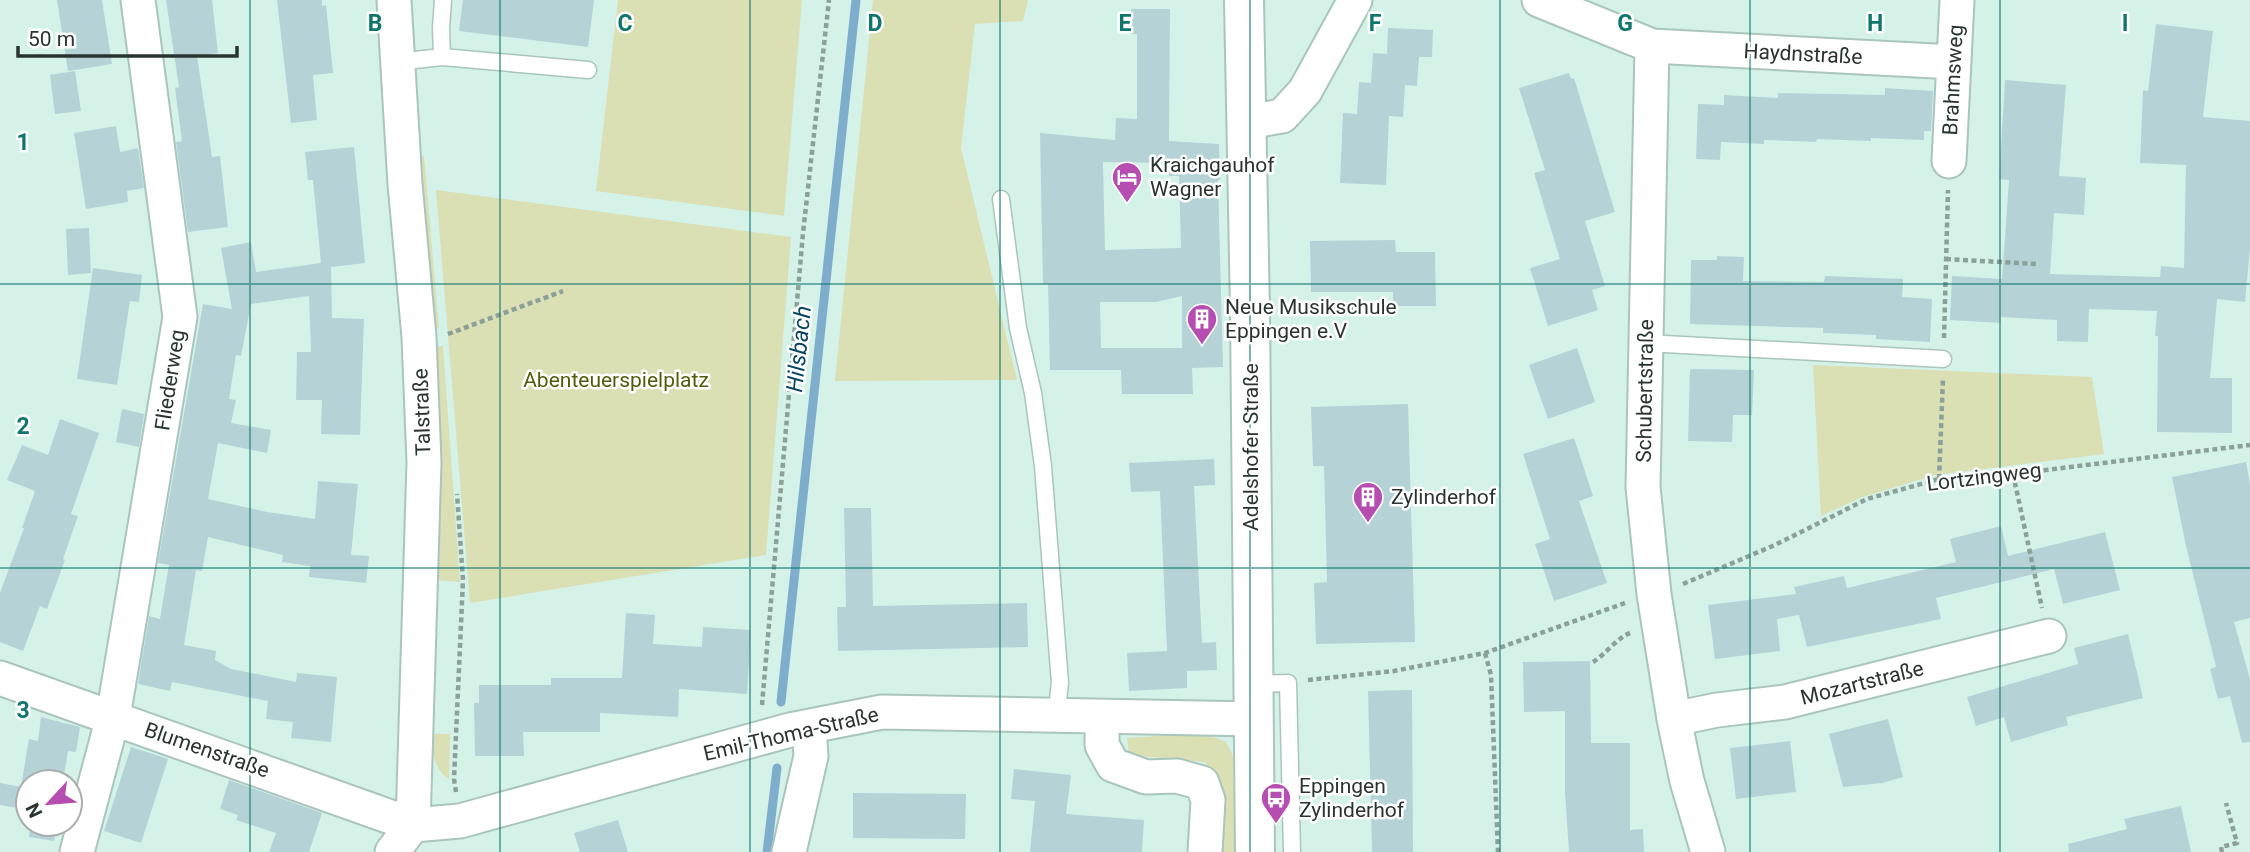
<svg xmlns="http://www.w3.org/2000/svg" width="2250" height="852" viewBox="0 0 2250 852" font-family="Roboto,sans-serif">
	<rect width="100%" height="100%" fill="#d5f2e9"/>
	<path fill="#dadfb4" d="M618 0H802L784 216 596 191Z
		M873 0H1028L1023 21 975 24 961 148 1017 380 835 381Z
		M424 156 439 328H432L419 159Z
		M436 190 791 237 766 555 470 603Z
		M435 346H443L460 582 434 580Z
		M1813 365 2092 377 2104 454 1936 475 1862 497 1821 516Z
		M1203 733 1226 742 1240 769V852H1219L1221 790 1205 762 1129 755 1127 738Z
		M430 734H450L449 779C434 770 432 750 430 734Z"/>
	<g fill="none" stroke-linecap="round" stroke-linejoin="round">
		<path stroke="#7faecc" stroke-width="9" d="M781 702 856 0
			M767 852 777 768"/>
	</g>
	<path fill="#b5d3d7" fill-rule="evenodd" d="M57 0H102L112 64 68 71Z
		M166 0H212L218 53 197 56 212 157 220 156 228 227 188 232 176 142 182 141 175 88 179 87Z
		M277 0H322V6L326 5 333 73 313 75 317 120 291 123Z
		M463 0H594L588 47 459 31Z
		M1131 9H1170L1169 141 1219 144 1220 180H1218L1223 367 1192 368 1193 394H1122L1121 370H1050L1048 284H1043L1040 133 1115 140 1116 118 1137 119V34H1131ZM1103 162 1169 163V176H1179L1181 248 1105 250ZM1182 296V348H1101L1100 302H1156Z
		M2156 24 2213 31 2203 117 2250 121V248L2245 302 2217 299 2210 378H2232V433L2157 432 2158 336H2155L2157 311 2089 309 2088 342 2057 341V320L2001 317V323L1950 320 1952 276 2002 279 2009 180 1999 179 2005 80 2066 85 2059 176 2086 178 2084 215 2054 213 2050 274 2160 277 2161 266 2184 268 2186 165 2140 163 2143 90 2148 91Z
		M1388 28 1433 30 1432 57H1419L1417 86 1405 85 1403 117 1389 116 1386 185 1340 183 1343 113 1357 114 1359 82 1371 83 1373 53 1387 54Z
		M75 71 81 111 55 114 50 75Z
		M1569 73 1571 79 1574 78 1615 212 1585 221 1605 286 1592 290 1598 310 1548 326 1530 268 1560 259 1534 173 1545 170 1519 88Z
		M1885 88 1933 91 1931 131H1924V140L1871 138V141L1817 139 1816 142 1764 140V144L1721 142 1720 160 1696 159 1698 104 1724 105V95L1778 98V93L1885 95Z
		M116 126 120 152 138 148 144 188 127 191 128 202 86 209 74 133Z
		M354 147 365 263 331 267 332 318 364 319 360 435 321 434 322 400H296L297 352H311L309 296 251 304 241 356 236 355 229 399 236 400 231 423 271 430 267 453 218 443 208 499 267 512 315 519 318 481 358 484 351 555 369 556 366 583 309 577 310 566 282 562 283 555 208 537 202 571 196 570 184 645 216 651 215 660 231 669 296 682 297 673 337 677 331 742 291 738 293 722 266 719 268 701 172 682 170 691 138 684 149 616 160 619 165 588 169 565 158 563 203 304 232 309 221 248 251 242 256 272 321 263 313 180H308L305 152Z
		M89 228 91 273 68 275 66 229Z
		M1395 240 1396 252H1435L1436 306H1393V292H1311L1310 241Z
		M1717 256 1744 257 1743 281 1824 282 1825 276 1903 279 1902 297 1932 299 1930 342 1876 339V335L1823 333V328L1690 324 1691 260H1717Z
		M93 268 142 275 139 302 130 301 117 385 77 379Z
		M1577 348 1595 402 1548 419 1529 365Z
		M1690 369 1754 370 1752 415H1733L1732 442 1688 441Z
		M1408 404 1415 642 1316 644 1314 583 1327 582 1324 466H1313L1311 407Z
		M122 409 144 414 139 447 116 442Z
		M60 419 99 433 71 514 78 516 63 559 65 560 47 609 40 606 23 651 0 642V593L24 528H22L35 491 7 480 22 445 48 455Z
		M1574 438 1593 496 1579 501 1607 583 1554 601 1535 544 1550 539 1523 454Z
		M1214 459 1215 485 1194 486 1202 643 1216 642 1217 670 1187 671V688L1129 691 1127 653 1167 651 1160 491 1131 492 1129 463Z
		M2246 462 2250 484V618L2234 622 2250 679V742L2242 743 2230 696 2218 699 2210 669 2216 667 2186 546 2172 477Z
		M844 508H871L873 606 1027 603 1028 647 838 651 837 607H846Z
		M2001 526 2008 556 2105 532 2120 590 2063 604 2054 569 1936 598 1941 619 1807 647 1799 615 1777 619 1780 651 1715 659 1708 605 1796 594 1794 587 1844 576 1847 588 1956 562 1950 539Z
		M626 613 655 615 653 644 702 647 703 627 751 630 747 694 679 689 678 717 600 713V732H523L524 756H475L474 703H479V685H551V678H622Z
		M2128 634 2143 698 2066 717 2068 725 2011 742 2004 717 1976 726 1967 697 2078 664 2074 648Z
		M1590 661 1591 743H1630V830L1643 829 1644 852H1569L1565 793V711L1524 712 1523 662Z
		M1412 690 1413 852H1372L1368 691Z
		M41 717 80 727 76 752 68 751 63 782H28V810L0 805V783L21 787 29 739 38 741Z
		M1888 719 1903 777 1882 783 1843 787 1829 734Z
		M1790 741 1796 792 1736 799 1730 748Z
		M131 747 168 759 141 843 104 831Z
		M1014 769 1071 775 1066 814 1144 820 1142 852H1030L1035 801 1011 799Z
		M229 780 322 813 309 852H269L276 833 236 820 238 815 220 809Z
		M853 793 966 794 965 839 853 838Z
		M2181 806 2191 852H2069L2068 844 2127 829 2124 819Z
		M618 820 628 852H580L574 833Z
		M31 824H57L54 841 29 837Z"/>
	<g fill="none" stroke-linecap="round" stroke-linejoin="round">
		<g stroke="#a9c5bd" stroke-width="19">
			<path id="lane" d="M443 0 441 28 442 57 588 70
				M397 62 442 57
				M1001 199 1018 328 1033 393 1043 466 1060 683 1056 716
				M1646 343 1943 359
				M1253 684 1288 683 1292 852"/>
		</g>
		<g stroke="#a9c5bd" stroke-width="37">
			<path id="street" d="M394 0 405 184 419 337 424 462 413 825
				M1539 0 1652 46 1954 62
				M1652 46 1643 487 1654 594 1674 719 1687 781 1708 852
				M1247 122 1282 116 1305 91 1355 0
				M1949 161 1957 0
				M0 678 413 825 460 821 790 730 882 712 1254 719
				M1102 718V745L1113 765 1146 777 1177 776 1202 783 1208 800 1205 852
				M1674 719 1717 710 1785 702 2049 636
				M77 852 113 717 180 317 138 0
				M392 852 413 825
				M789 852 811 756 809 727"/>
		</g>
		<g stroke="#a9c5bd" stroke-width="42">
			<path id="secondary" d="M1244 0 1250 311 1255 852"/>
		</g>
		<path stroke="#8ba099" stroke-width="4.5" stroke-dasharray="5 3.5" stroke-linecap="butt" d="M1946 259 2036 264
			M1283 310 1377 308
			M448 334 563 291
			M1944 338 1948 190
			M2013 474 2042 608
			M1939 479 1943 379
			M1683 584 1775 545 1867 499 1939 479 2013 474 2250 445
			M1485 653 1491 675 1498 852
			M1593 662C1606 654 1618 637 1630 633
			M1308 680 1394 671 1485 653 1625 603
			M762 705 803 233 829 0
			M456 792 454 779 463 580 457 494
			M2222 852 2221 847 2237 843 2226 803"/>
		<use href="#lane" stroke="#fff" stroke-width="16"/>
		<use href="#street" stroke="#fff" stroke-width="33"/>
		<use href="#secondary" stroke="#fff" stroke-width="38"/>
	</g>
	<path fill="none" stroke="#0f766e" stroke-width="2" stroke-opacity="0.55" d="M250 0V852M500 0V852M750 0V852M1000 0V852M1250 0V852M1500 0V852M1750 0V852M2000 0V852M0 284H2250M0 568H2250"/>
	<defs>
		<g id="hotel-pin" transform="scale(1.575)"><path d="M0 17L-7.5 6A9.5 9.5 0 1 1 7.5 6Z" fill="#b64db0" stroke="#fff"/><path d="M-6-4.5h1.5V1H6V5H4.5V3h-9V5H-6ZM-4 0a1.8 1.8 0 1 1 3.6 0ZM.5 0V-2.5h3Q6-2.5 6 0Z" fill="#fff"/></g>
		<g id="building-pin" transform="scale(1.575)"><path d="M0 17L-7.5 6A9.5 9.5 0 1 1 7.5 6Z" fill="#b64db0" stroke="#fff"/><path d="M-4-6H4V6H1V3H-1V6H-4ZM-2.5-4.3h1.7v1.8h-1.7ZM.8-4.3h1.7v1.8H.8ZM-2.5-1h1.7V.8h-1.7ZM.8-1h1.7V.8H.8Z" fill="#fff"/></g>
		<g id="bus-pin" transform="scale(1.575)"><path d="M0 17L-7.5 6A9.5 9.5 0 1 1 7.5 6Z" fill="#b64db0" stroke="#fff"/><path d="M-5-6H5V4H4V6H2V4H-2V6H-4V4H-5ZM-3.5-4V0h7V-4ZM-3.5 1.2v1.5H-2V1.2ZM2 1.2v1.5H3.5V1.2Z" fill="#fff"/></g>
	</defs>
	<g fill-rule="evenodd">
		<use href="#hotel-pin" x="1127" y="177"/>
		<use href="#building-pin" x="1202" y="319"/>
		<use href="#building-pin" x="1368" y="497"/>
		<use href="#bus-pin" x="1276" y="798"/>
	</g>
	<g text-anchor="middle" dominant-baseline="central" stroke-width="5" stroke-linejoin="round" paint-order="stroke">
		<g font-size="21" fill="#293431" stroke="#fff">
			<text transform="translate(1803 54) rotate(3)">Haydnstraße</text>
			<text transform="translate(1953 80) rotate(-87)">Brahmsweg</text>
			<text transform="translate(170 380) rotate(-81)">Fliederweg</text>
			<text transform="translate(1645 391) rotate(-89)">Schubertstraße</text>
			<text transform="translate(422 412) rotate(-92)">Talstraße</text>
			<text transform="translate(1251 447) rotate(-90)">Adelshofer Straße</text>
			<text transform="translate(1984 477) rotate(-7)">Lortzingweg</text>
			<text transform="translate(1862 683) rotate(-14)">Mozartstraße</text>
			<text transform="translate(791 734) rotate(-13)">Emil-Thoma-Straße</text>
			<text transform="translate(207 750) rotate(19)">Blumenstraße</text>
		</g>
		<g font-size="21" fill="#293431" stroke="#fff" text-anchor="start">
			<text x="1150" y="165">Kraichgauhof<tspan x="1150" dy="24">Wagner</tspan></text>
			<text x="1225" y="307">Neue Musikschule<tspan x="1225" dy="24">Eppingen e.V</tspan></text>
			<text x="1391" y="497">Zylinderhof</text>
			<text x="1299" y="786">Eppingen<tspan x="1299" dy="24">Zylinderhof</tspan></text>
		</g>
		<g font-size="21" fill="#565b0a" stroke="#fff">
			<text x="616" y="380">Abenteuerspielplatz</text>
		</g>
		<g font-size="23" font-style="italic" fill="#064563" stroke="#fff">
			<text transform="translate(799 349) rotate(-84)">Hilsbach</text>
		</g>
	</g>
	<g font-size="23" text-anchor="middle" font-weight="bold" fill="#0f766e" stroke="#fff" stroke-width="5" stroke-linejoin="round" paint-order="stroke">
		<text x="375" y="31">B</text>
		<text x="625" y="31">C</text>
		<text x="875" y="31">D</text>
		<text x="1125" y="31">E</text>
		<text x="1375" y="31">F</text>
		<text x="1625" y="31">G</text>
		<text x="1875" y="31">H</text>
		<text x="2125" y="31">I</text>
		<text x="23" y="150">1</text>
		<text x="23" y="434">2</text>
		<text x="23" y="718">3</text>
	</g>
	<g transform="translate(49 803) rotate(244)"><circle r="33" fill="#ffffff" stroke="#a9aead" stroke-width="2"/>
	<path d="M0-5L12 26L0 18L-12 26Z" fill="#b64db0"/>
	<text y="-10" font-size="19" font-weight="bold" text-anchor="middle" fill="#293431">N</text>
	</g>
	<path d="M18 46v10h219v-10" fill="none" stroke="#293431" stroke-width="3.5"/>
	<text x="28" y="46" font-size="21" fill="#293431" stroke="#ffffff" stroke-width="5" paint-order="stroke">50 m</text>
</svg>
